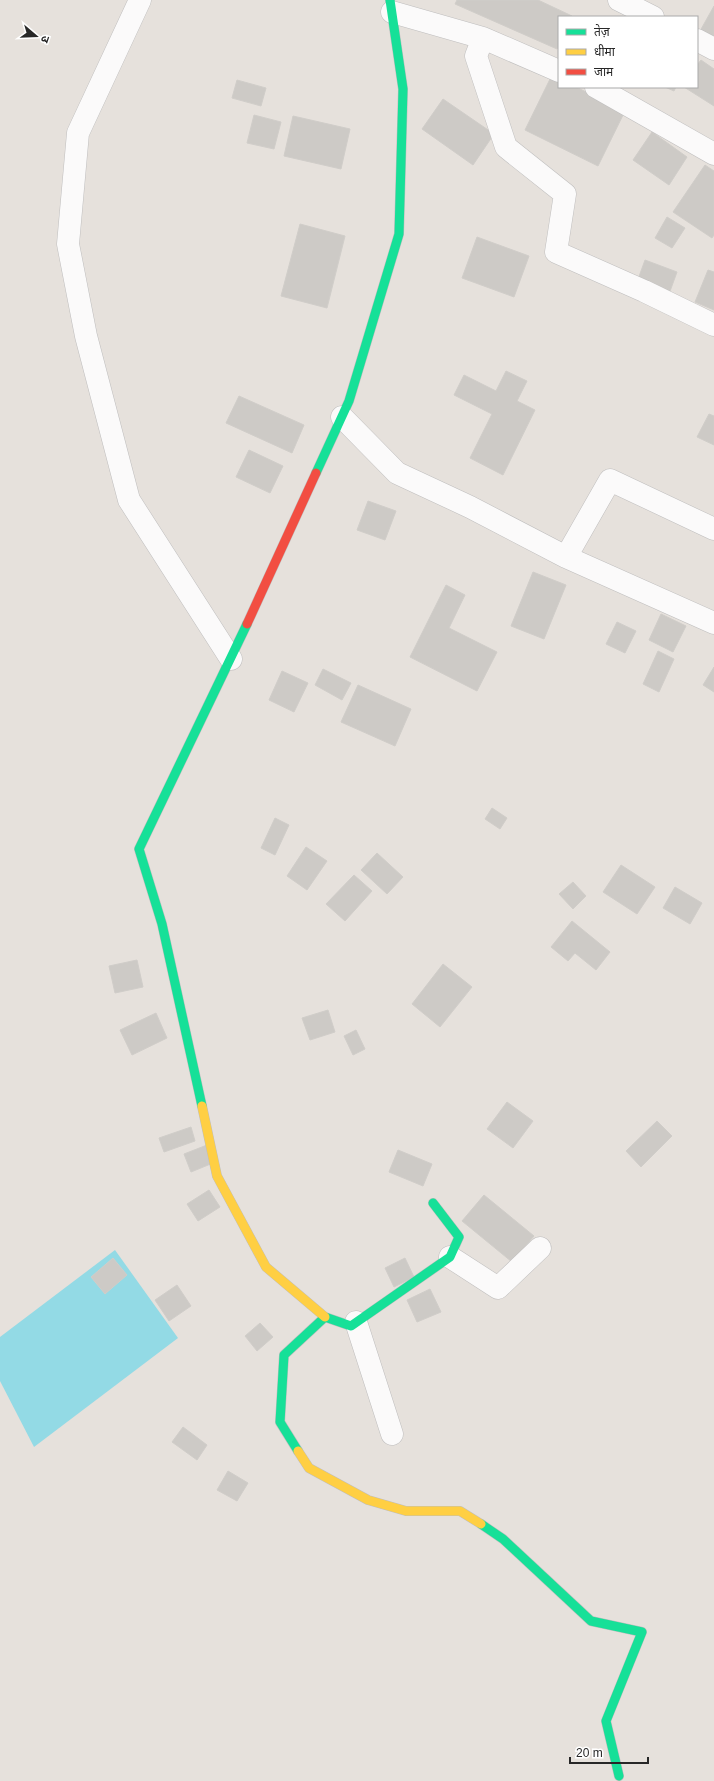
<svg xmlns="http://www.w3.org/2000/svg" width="714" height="1781" viewBox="0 0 714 1781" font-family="Arial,'Noto Sans Devanagari',sans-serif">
	<rect width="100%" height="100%" fill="#e6e1dc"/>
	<path fill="#93dae5" d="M115 1250 178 1338 34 1447 0 1381V1337Z"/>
	<path fill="#cdcac6" stroke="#d0cdc9" d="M457 0H538L572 16V17H559V46L557 49 455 4Z
		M714 6V40L700 31Z
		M701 60 714 69V106L684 87H697V65Z
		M552 75 559 78V87H576L625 111 598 166 525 130Z
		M237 80 266 88 261 106 232 98Z
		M665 87H676L674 91Z
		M443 99 494 134 473 165 422 129Z
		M254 115 281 122 274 149 247 143Z
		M293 116 350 129 341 169 284 156Z
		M652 132 687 157 669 185 633 160Z
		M705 165 714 171V235L712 238 673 212Z
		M667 217 685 228 672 248 655 238Z
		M300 224 345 236 327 308 281 296Z
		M477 237 529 256 514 297 462 278Z
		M645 260 677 272 669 294 637 282Z
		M708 270 714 272V310L695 302Z
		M506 371 527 381 517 401 535 410 503 475 470 458 492 414 454 395 464 375 496 391Z
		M239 396 304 425 292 453 226 423Z
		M709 414 714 416V445L697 437Z
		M249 450 283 466 270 493 236 477Z
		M368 501 396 511 385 540 357 530Z
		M533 572 566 585 544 639 511 626Z
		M446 585 465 595 449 628 497 652 477 691 410 657Z
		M661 614 686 626 673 652 649 640Z
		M617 622 636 631 625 653 606 644Z
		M658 651 674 659 659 692 643 684Z
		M714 667V692L703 685Z
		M323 669 351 683 342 700 315 685Z
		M282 671 308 683 294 712 269 700Z
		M358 685 411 709 395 746 341 722Z
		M492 808 507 818 500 829 485 819Z
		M275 818 289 825 275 855 261 848Z
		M306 847 327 861 307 890 287 876Z
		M377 853 403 877 387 894 361 870Z
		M621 865 655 887 637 914 603 892Z
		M354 875 372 891 345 921 326 904Z
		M573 882 586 896 573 909 559 894Z
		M675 887 702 903 690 924 663 908Z
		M572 921 610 952 596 970 575 953 568 961 551 947Z
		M137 960 143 987 115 993 109 966Z
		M443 964 472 987 440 1027 412 1004Z
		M328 1010 335 1032 310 1040 302 1018Z
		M156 1013 167 1038 132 1055 120 1030Z
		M356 1030 365 1049 353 1055 344 1036Z
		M507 1102 533 1121 513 1148 487 1129Z
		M657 1121 672 1136 641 1167 626 1151Z
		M191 1127 195 1141 164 1152 159 1138Z
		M207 1145 213 1163 191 1172 184 1154Z
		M398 1150 432 1164 423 1186 389 1172Z
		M209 1190 220 1207 198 1221 187 1204Z
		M484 1195 534 1236 512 1262 462 1221Z
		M113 1258 127 1275 105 1294 91 1277Z
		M405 1258 414 1277 394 1287 385 1268Z
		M177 1285 191 1306 169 1321 155 1300Z
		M430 1289 441 1312 417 1322 407 1300Z
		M260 1323 273 1337 257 1351 245 1336Z
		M183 1427 207 1445 197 1460 172 1442Z
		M228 1471 248 1483 237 1501 217 1490Z"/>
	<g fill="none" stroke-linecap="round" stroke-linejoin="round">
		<g stroke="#bfbebe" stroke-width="23">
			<path id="street" d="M140 0 78 133 68 244 86 336 129 500 231 659
				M619 0 653 17
				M392 12 483 38 559 71
				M483 38 476 56 506 147 565 194 556 252 644 291 714 325
				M697 40 714 49
				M596 87 714 154
				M342 417 397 473 470 507 566 557 714 623
				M566 557 610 480 714 529
				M450 1257 498 1288 540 1248
				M356 1322 392 1434"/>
		</g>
		<g stroke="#bfbebe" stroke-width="10">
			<path id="fast" d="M316 473 349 401 399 234 403 89 390 0
				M202 1106 162 924 139 849 247 624
				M298 1451 280 1422 284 1355 325 1317 351 1326 450 1257 459 1237 433 1203
				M481 1524 503 1539 591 1621 642 1632 606 1721 619 1776"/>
		</g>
		<g stroke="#bfbebe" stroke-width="10">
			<path id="slow" d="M202 1106 217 1176 266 1267 325 1317
				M298 1451 309 1468 368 1500 406 1511H460L481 1524"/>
		</g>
		<g stroke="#bfbebe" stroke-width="10">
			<path id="jam" d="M247 624 316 473"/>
		</g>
		<use href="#street" stroke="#fbfafa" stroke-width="22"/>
		<use href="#fast" stroke="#16e098" stroke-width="9"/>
		<use href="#slow" stroke="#ffcf43" stroke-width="9"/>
		<use href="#jam" stroke="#f24e42" stroke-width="9"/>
	</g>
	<rect x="558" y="16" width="140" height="72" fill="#ffffff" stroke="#a9a9a9"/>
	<rect x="566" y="29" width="20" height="6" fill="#16e098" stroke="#a9a9a9"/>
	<text x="594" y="36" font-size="12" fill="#272727">तेज़</text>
	<rect x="566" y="49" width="20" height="6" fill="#ffcf43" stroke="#a9a9a9"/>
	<text x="594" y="56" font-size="12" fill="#272727">धीमा</text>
	<rect x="566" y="69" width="20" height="6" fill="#f24e42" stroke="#a9a9a9"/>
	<text x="594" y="76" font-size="12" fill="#272727">जाम</text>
	<g transform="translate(36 36) rotate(109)" stroke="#ffffff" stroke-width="3" paint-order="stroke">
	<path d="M0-3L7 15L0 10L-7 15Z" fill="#272727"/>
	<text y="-6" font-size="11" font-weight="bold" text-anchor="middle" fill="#272727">उ</text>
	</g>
	<path d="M570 1757v6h78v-6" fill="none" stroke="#272727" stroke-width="2"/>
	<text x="576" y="1757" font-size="12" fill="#272727" stroke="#ffffff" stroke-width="3" paint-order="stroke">20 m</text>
</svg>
